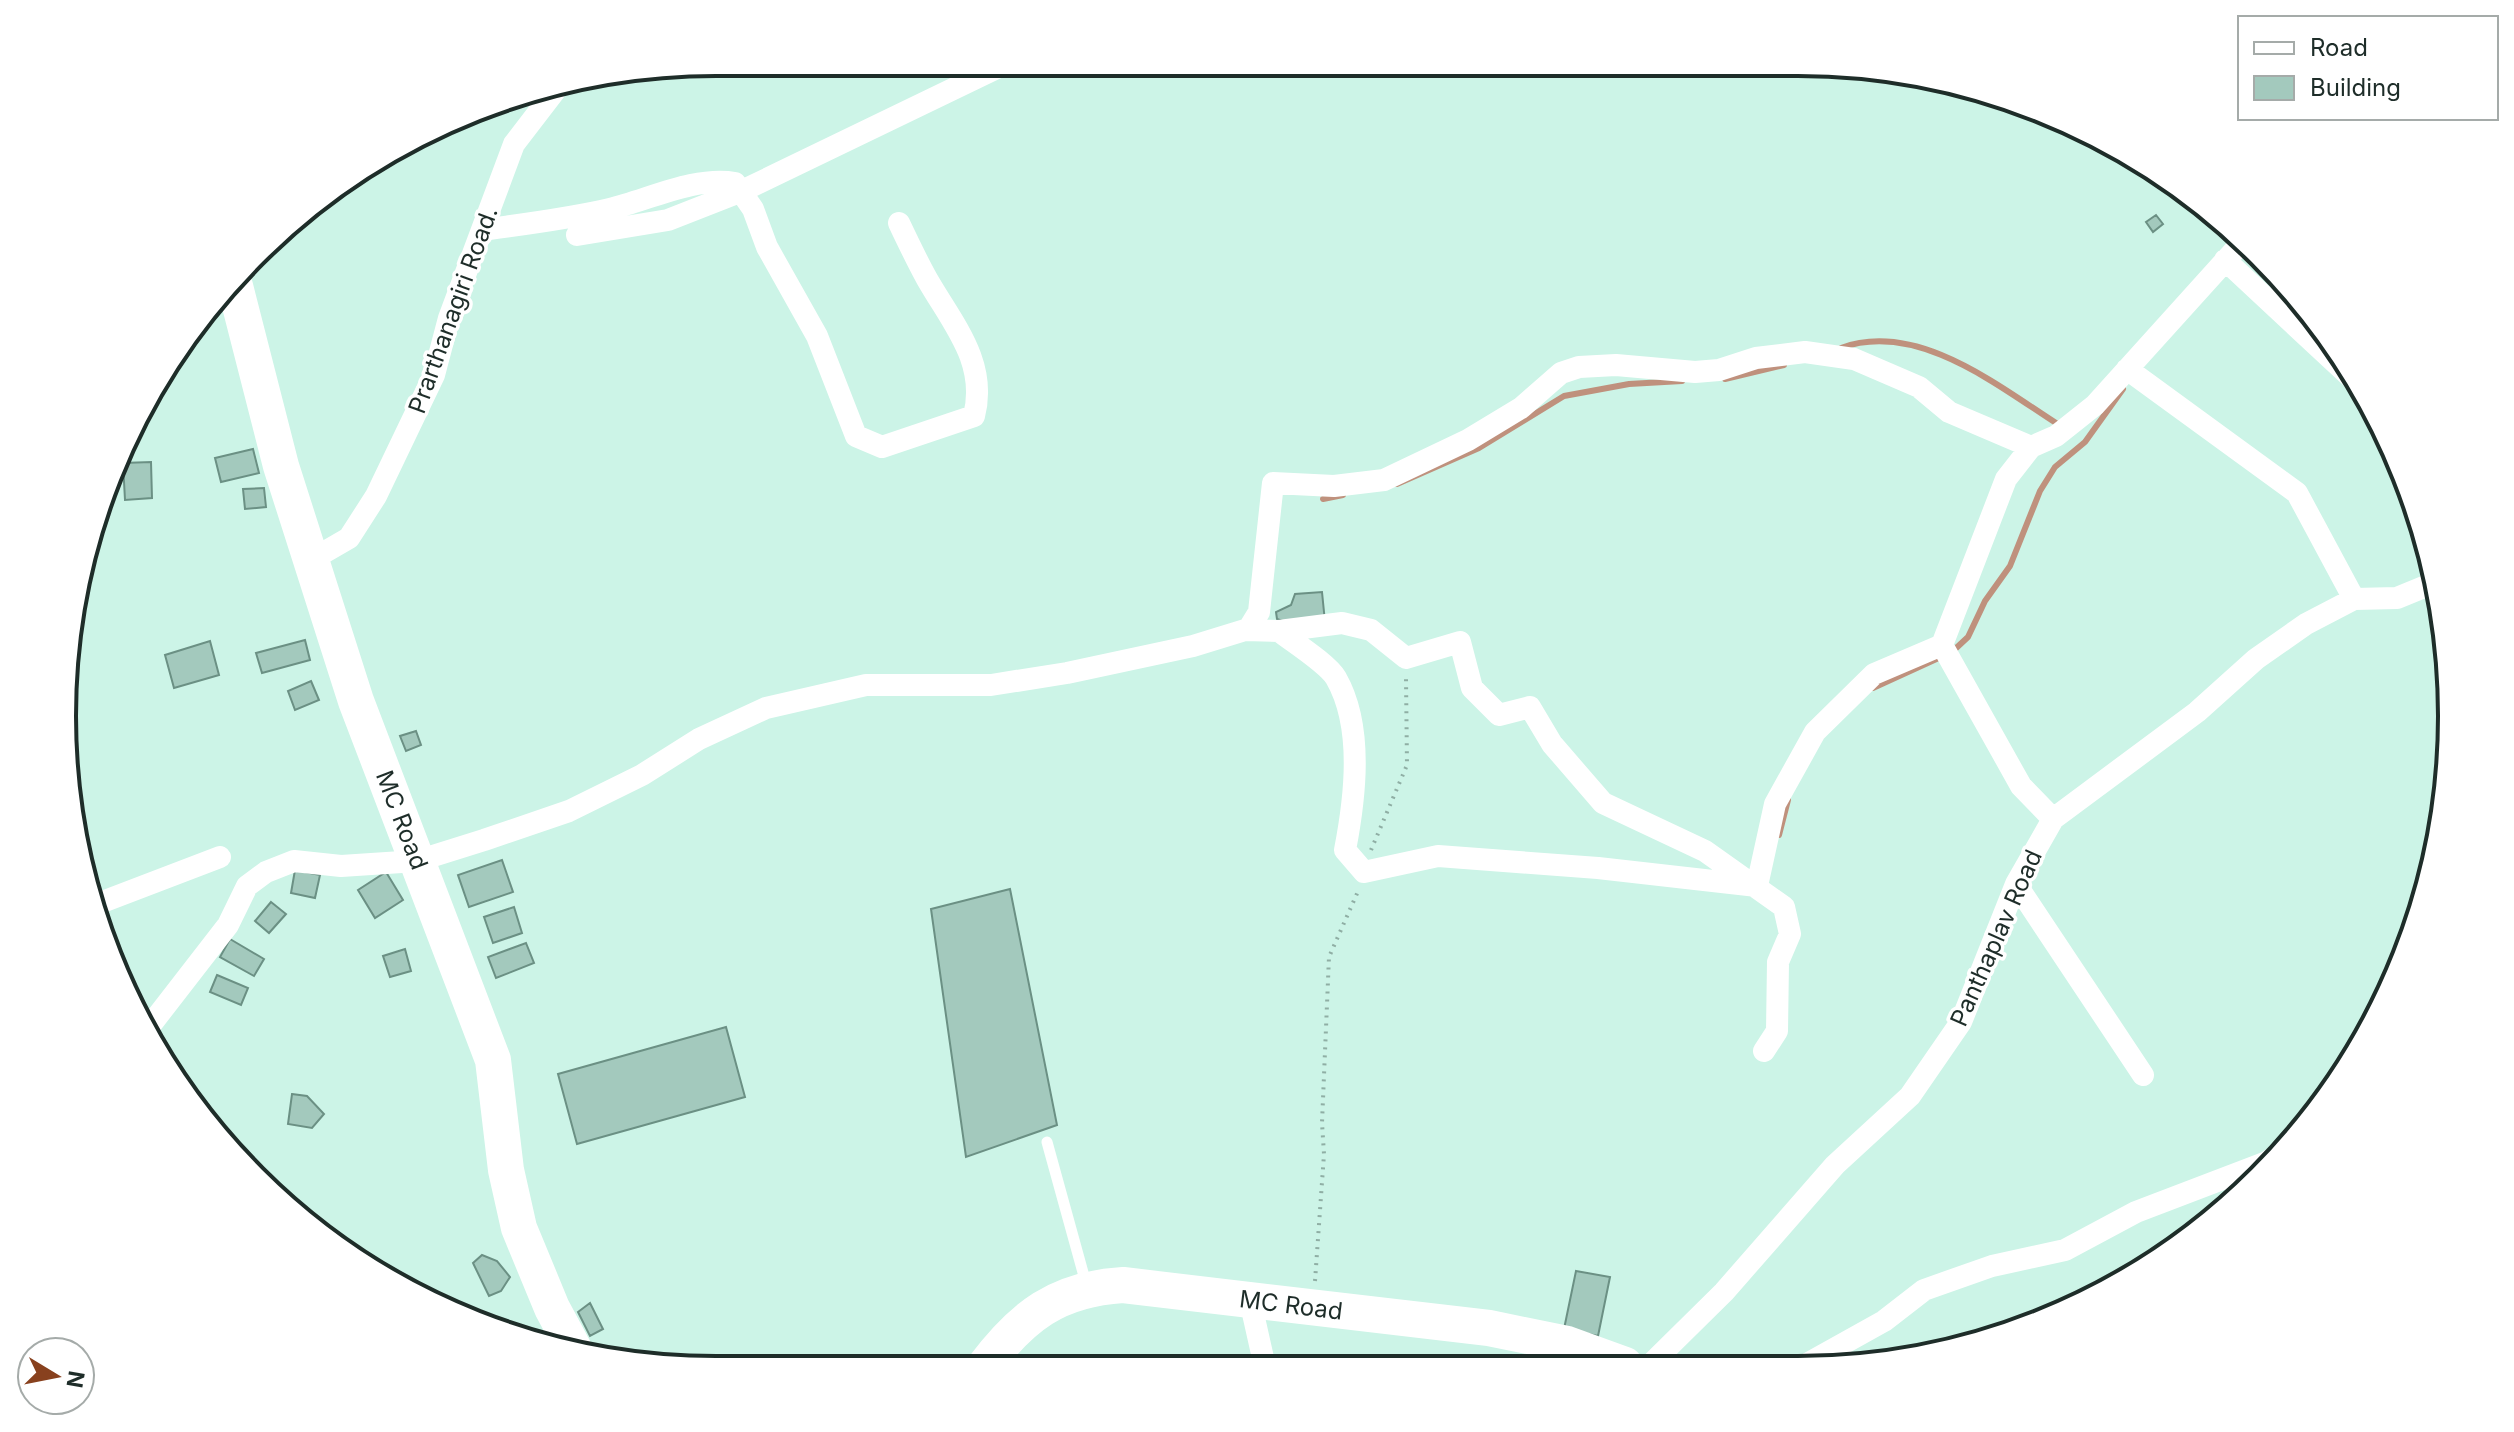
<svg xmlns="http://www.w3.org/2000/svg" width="2514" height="1432" viewBox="0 0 2514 1432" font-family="Inter,sans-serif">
	<rect width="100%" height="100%" fill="#ccf4e7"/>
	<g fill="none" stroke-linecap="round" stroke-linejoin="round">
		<path stroke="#bf917d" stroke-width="6" d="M1841 348C1917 320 1998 386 2059 425
			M1725 379 1784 365
			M1397 484 1479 448 1564 396 1629 384 1682 381
			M1323 499 1343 495
			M1953 651 1968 637 1985 601 2010 566 2040 491 2055 467 2085 442 2123 389
			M1873 688 1943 656
			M1779 835 1788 800"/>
	</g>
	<path fill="#a3c9bd" stroke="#6b9084" stroke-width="2" d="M2156 215 2163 224 2153 232 2146 222Z
		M253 449 259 473 221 482 215 458Z
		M151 462 152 498 125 500 123 463Z
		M264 488 266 507 245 509 243 489Z
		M1322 592 1325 622 1294 625 1277 619 1276 612 1291 605 1295 594Z
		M305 640 310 660 262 673 256 653Z
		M210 641 219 675 174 688 165 655Z
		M311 681 319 700 295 710 288 691Z
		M416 731 421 745 406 751 400 736Z
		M502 860 513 892 469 907 458 875Z
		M295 870 320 875 315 898 291 893Z
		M386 872 403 900 375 918 358 890Z
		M1010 889 1057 1125 966 1157 931 909Z
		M271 902 286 914 269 933 255 921Z
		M514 907 522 933 493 943 484 917Z
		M230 939 264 959 254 976 220 957Z
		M526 943 534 963 496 978 488 957Z
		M405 949 411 971 390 977 383 956Z
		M217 975 248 988 241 1005 210 992Z
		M726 1027 745 1097 577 1144 558 1074Z
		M292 1094 307 1096 324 1114 312 1128 288 1124Z
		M482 1255 497 1261 510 1277 501 1291 489 1296 473 1263Z
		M1576 1271 1610 1277 1598 1336 1564 1329Z
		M590 1303 603 1329 590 1336 578 1312Z"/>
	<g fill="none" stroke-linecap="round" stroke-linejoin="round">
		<path stroke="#8faea4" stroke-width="4" stroke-dasharray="2 6" stroke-linecap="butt" d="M1371 850 1407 765 1406 678
			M1315 1281 1324 1154 1322 1123 1329 957 1359 889"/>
		<path stroke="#fff" stroke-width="11" d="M1047 1142 1087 1287"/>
		<path stroke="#fff" stroke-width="22" d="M482 230C524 224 568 219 610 209 648 200 695 176 735 183L753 209 767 247 817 336 856 436 882 447 974 416C988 362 952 323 927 279 917 261 908 242 899 223
			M577 235 668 220 742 191 1009 62
			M2225 260 2357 383
			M2127 369 2297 493 2354 599
			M311 560 349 538 376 496 434 375 449 318 514 144 557 88
			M1248 630 1259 612 1273 483 1334 486 1384 480 1468 440 1521 408 1561 373 1579 367 1616 365 1695 372 1719 370 1756 358 1805 352 1854 359 1919 387 1949 412 2031 447
			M1279 631C1293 642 1328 664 1336 678 1364 727 1355 798 1345 850L1364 872 1438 856 1598 868 1757 886 1775 804 1815 732 1874 674 1942 645
			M1942 645 2006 479 2031 447 2056 436 2095 405 2244 240
			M1942 645 2021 786 2053 819
			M2016 884 2143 1075
			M97 904 220 857
			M149 1027 228 925 247 886 266 872 294 861 341 866 417 861 484 840 569 811 642 775 699 739 766 708 866 685H991L1067 673 1193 646 1245 630 1279 631 1342 623 1371 630 1406 658 1460 642 1472 688 1499 715 1530 707 1552 744 1603 803 1705 851 1784 907 1790 934 1778 962 1777 1031 1764 1051
			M1250 1300 1265 1367
			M1650 1365 1724 1292 1835 1165 1910 1096 1961 1022 2016 884 2053 819 2197 712 2256 659 2306 624 2354 599 2397 598 2436 582
			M1805 1365 1884 1321 1924 1290 1992 1266 2065 1250 2136 1212 2267 1162 2279 1154"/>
		<path stroke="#fff" stroke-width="36" d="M235 286 281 466 356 701 493 1060 506 1170 519 1228 552 1308 574 1349
			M983 1368C1022 1316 1057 1289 1123 1285L1489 1328 1567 1344 1625 1365"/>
	</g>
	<g text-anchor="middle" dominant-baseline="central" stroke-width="7" stroke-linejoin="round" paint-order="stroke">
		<g font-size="24" fill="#1e2d29" stroke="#fff">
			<text transform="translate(453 310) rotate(-70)">Prarthanagiri Road.</text>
			<text transform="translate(402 820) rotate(69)">MC Road</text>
			<text transform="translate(1996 938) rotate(-66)">Panthaplav Road</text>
			<text transform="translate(1291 1305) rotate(7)">MC Road</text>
		</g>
	</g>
	<path d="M0 0H2514V1432H0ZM716 76H1798A640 640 0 0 1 2438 716V716A640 640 0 0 1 1798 1356H716A640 640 0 0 1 76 716V716A640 640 0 0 1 716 76Z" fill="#fff" fill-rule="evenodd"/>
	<path fill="none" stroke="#1e2d29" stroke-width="4" d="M716 76H1798A640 640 0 0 1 2438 716V716A640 640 0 0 1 1798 1356H716A640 640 0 0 1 76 716V716A640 640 0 0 1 716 76Z"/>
	<rect x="2238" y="16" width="260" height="104" fill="#ffffff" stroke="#a5aba9" stroke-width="2"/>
	<rect x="2254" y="42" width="40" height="12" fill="#ffffff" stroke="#a5aba9" stroke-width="2"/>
	<text x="2310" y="56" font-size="24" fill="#1e2d29">Road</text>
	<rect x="2254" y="76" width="40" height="24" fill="#a3c9bd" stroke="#a5aba9" stroke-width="2"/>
	<text x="2310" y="96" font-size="24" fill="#1e2d29">Building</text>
	<g transform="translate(56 1376) rotate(100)"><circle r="38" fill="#ffffff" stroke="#a5aba9" stroke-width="2"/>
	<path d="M0-6L14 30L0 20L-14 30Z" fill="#88411e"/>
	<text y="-12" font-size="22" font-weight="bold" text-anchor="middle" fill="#1e2d29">N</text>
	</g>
</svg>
